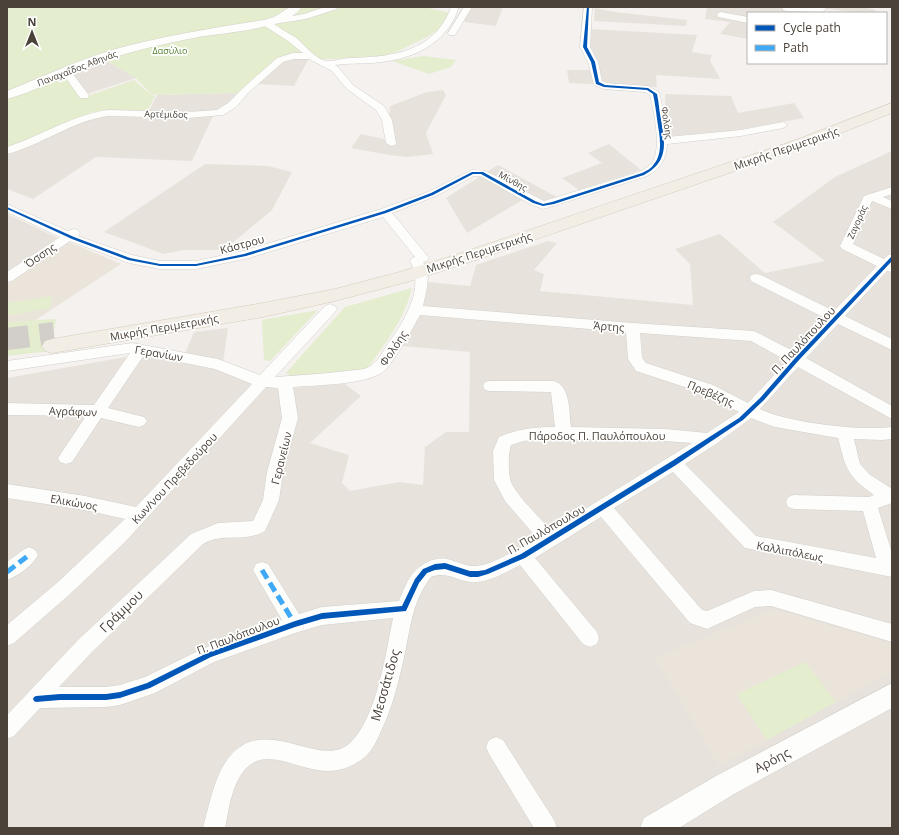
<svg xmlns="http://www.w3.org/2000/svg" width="899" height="835" viewBox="0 0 899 835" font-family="'Open Sans',sans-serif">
	<rect width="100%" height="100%" fill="#f4f1ee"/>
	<path fill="#e7e3dc" d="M470 7H503L496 26 464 22Z
		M707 7H863L876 10 873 13H864L808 7V10L812 13H748V39L720 34 730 22 705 19Z
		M595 8 615 12 687 20 686 26 594 21Z
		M590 29 697 35 692 52 712 55 710 60 720 79 656 75 657 87 569 83 567 70H599L596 59 591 48Z
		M102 58 136 78 87 94 70 71Z
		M309 58 294 86 257 84 284 60Z
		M443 90 446 95 426 133 433 154 407 157 389 155 351 148 361 134 384 139 393 144 389 118 390 106 427 92Z
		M238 93 228 104 216 111H149L157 95Z
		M665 94 731 96 738 113 794 103 804 118 732 131 670 136 666 129Z
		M104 116H213L192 161 96 157 33 199 7 189V153L75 124Z
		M609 144 641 170 579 190 562 178 602 163 588 153Z
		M892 151V828H7V378L131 356H157L182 361 194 332 228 328 222 370 276 389 345 384 361 396 310 443 349 455 342 483 350 491 399 482 423 485 425 447 446 432H469L470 352 402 346 416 323 427 282 470 286 476 265 548 241 557 243 534 270 544 274 540 291 693 305 690 264 675 249 720 234 765 273 825 261 773 222 835 177Z
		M205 164 268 166 292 172 272 210 224 250H184L164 254 104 232Z
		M498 165 557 197 541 201 529 196 467 233 446 198Z
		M7 214 58 238 7 272Z"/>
	<path fill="#eae4da" d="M69 242 121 264 34 321 7 322V284Z
		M774 609 892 644V672L719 766 655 658Z"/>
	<path fill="#e4edce" d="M7 7H424L450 13 438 30 427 37 396 52 383 56 333 59H321L314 55H290L239 93 152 95 136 78 97 55 7 92Z
		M423 56 456 60 451 67 429 74 392 61Z
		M64 74 82 98 134 80 151 95 155 96 147 111 109 110 92 112 41 135 7 148V99Z
		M412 288C406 313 392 334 377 355 373 360 370 366 365 369L291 376 286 373 345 307Z
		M52 296 50 308 7 316V303Z
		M318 310 270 361 264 360 262 320Z
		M56 319 51 351 7 356V322Z
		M805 662 836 702 767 740 737 694Z"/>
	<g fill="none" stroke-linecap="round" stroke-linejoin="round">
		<path stroke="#d2ceca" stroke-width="22" stroke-dasharray="22 11" stroke-linecap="butt" d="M7 339 54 333"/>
		<g stroke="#d2cfcb" stroke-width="1">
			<path id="minor" d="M325 7H338L337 9 306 19 274 24C281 29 288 33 295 37 304 44 314 58 326 61 331 62 344 58 350 58 392 57 435 52 451 7H459C446 46 411 60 372 63 359 64 347 63 335 65L338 67 353 85 384 106 392 120 396 143 395 145 391 146 386 143 382 120 376 110 347 89 332 71 309 59H294L283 62 248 93 236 107 223 115 188 118 108 116C72 121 42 145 7 154V147C41 136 72 115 108 110L188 112 217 110 228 103 242 89 277 58 293 53H303L288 41 263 25 262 23 263 21 304 14Z
				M464 7H472L455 35H449L448 33Z
				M584 7H592L590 47 598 62 602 81 606 83 648 86 659 92 661 100 667 137 741 130 783 122 788 125 783 128 741 136 667 144C666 159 661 169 647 176L553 206 543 209 530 204 480 176H474L436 196 392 213 429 258 427 261 423 262C432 276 426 291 423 306L633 323 754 331 795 352 827 319 751 281 750 278 751 275 756 274 761 275 834 311 877 266 842 249 840 246 864 196 892 187V194L883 197 892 201V209L872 201 853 244 884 259 888 255 892 254V272L887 271 845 316 892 339V350L838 324 806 358 892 406V419L798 367 760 409C789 423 861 431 892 427V439L882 440 854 439 860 464 869 474 892 489V503L878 508 892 553V577L745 548 673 472 614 508 702 610 707 611 754 591 771 590 892 624V642L771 606 755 607 707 629 690 623 601 517 535 558 597 632 599 638 597 644 590 647 583 644 520 565C506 572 486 584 470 582 456 580 446 571 431 577 413 600 411 624 405 653 399 679 393 707 381 731 377 740 373 750 365 757 355 765 342 771 329 771 294 772 258 736 236 784 230 798 228 813 225 828H203C209 806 215 772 231 755 269 713 323 773 352 741 377 715 386 653 393 618L322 625 295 633 214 662 155 693 120 705 106 707 40 708 14 736 7 739V715L78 640 191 534 218 523 253 521 263 500 267 472 282 418 278 388 266 387 125 542 70 594 14 643 7 646V625L58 582 125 519 85 510 7 498V484L85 496 136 507 252 384 215 369 144 355 108 408 144 417 147 421 144 425 139 427 101 418 72 462 66 464 60 462 58 458 86 416 7 415V403L94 405 130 353 7 371V361L132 343 218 359 260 375 325 306 330 304 335 306 337 309 335 312 275 377C299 375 323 374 346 371 353 370 361 370 367 368 377 364 382 353 387 345 403 323 426 288 410 261L412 258 415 257 383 217 249 258 196 269H160L129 263 70 241 12 281 7 282V272L60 237 7 212V204L68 231 74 229 78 230 80 233 78 236 132 255 160 261H196L243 251 381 209 428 192 472 170 486 171 544 201 639 172C644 169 648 167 652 163 662 149 654 112 650 95L645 92 604 89 594 85 588 62 580 47ZM420 315 626 332 628 359 636 371 703 393 739 412 707 433 666 429 571 427C569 413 571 386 554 381H490L485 382 483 386 485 390 490 391 551 392 555 427C535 427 517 429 499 437L493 451 494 480 505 501 537 538C522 547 493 565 476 566 466 567 457 561 447 559 442 558 436 559 432 560 410 569 408 581 399 601L322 607 299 614 268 564 262 562 256 564 253 570 282 620 202 649 145 677 120 685 106 687H59L92 652 203 544C223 532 245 543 265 531L279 500 283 472 298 418 293 387C316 385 365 385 383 372 392 366 414 326 420 315ZM640 333 751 341 787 361 748 403 713 385 646 363 642 358ZM751 418 775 427 838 438C846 469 847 476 874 495L869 497 794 495 788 497 786 502 788 507 794 509 863 511 876 558 756 536 685 464 716 444ZM547 439 651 440 692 443 551 530C540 518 517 496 511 482 508 474 508 453 511 445L524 441Z
				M782 7H824L826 9 822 12 786 11 783 10Z
				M721 12 748 17V23L718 17 717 15 718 13Z
				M66 68 69 69 88 94 89 96 88 98H80L61 71Z
				M29 547 35 550 38 555C33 565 18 576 7 580V562L23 550Z
				M496 737 503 740 554 820 557 828H534L489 754 486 747 489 740Z"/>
		</g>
		<g stroke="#d2cfcb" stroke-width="1">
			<path id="tertiary" d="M290 7H302C286 30 226 32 199 37 161 44 122 53 86 67 60 77 34 92 7 99V91C42 77 76 61 112 50 162 36 213 28 264 20L274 17Z
				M892 683V708L734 794 679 828H640L644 818 716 776Z"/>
		</g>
		<g stroke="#d6ccbb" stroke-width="1">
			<path id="primary" d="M892 103V113L805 147 467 263 407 282 335 301 263 317 52 353 45 351 42 346 45 341 52 339 263 303 335 289 396 273 455 255 793 141Z"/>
		</g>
		<use href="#minor" fill="#fdfdfc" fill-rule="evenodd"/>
		<use href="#tertiary" fill="#fdfdfc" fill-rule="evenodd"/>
		<use href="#primary" fill="#f2eee6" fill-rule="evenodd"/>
		<path stroke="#3fa9f5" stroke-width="5" stroke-dasharray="10 5" stroke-linecap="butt" d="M262 570 295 624
			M7 572 29 555"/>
		<g stroke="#fff" stroke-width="3">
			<path id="cycleway" d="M587 7H589L587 47 595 62 599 82 605 85 648 88 657 94C659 102 659 111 661 119 665 143 669 162 644 175L554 204 543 206 533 203 481 174H473L433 195 386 213 246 256 196 266H160L128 260 72 239 7 209V207L74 237 130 258 160 264H196L244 254 384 211 431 193 472 172H483L535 201 543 204 552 202 642 173C646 171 651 169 654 164 664 152 659 133 657 119 656 111 655 103 653 94L647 90 604 87 596 84 591 62 583 47Z
				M891 257H892V261L799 360 764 400 743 420 676 465 525 558 488 574 478 577H470L445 569 435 570 427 573 419 583 406 611 322 619 295 627 211 657 150 688 120 698 106 700H60L36 702 34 701 33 699 34 697 36 696 60 694H106L120 692 147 683 207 653 295 621 322 613 402 606 415 579 423 569 435 564 445 563 470 571H478L485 570 521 554 672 461 739 418 760 398 795 358Z"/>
		</g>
		<use href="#cycleway" fill="#0057b8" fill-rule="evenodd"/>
	</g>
	<g text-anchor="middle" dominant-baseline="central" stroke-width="3.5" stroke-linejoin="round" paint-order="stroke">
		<g font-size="9" fill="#507f29" stroke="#fff">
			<text x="170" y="50">Δασύλιο</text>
		</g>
		<g font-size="9" fill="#4b4239" stroke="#fff">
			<text transform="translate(77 68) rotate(-21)">Παναχαΐδος Αθηνάς</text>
			<text transform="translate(166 114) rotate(1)">Αρτέμιδος</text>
			<text transform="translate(667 123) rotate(82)">Φολόης</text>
			<text transform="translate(513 181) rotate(29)">Μίνθης</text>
			<text transform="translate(857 222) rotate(-66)">Ζαγοράς</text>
		</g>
		<g font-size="11" fill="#4b4239" stroke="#fff">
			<text transform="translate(786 148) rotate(-19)">Μικρής Περιμετρικής</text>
			<text transform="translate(242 244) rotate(-15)">Κάστρου</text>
			<text transform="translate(479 252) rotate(-18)">Μικρής Περιμετρικής</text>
			<text transform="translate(40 255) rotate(-34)">Όσσης</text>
			<text transform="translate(609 326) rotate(5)">Άρτης</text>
			<text transform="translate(164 327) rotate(-10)">Μικρής Περιμετρικής</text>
			<text transform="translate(803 340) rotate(-47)">Π. Παυλόπουλου</text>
			<text transform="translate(393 348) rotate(-56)">Φολόης</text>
			<text transform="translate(159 353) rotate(10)">Γερανίων</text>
			<text transform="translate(711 393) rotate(23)">Πρεβέζης</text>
			<text transform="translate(73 411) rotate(2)">Αγράφων</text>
			<text x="597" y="435">Πάροδος Π. Παυλόπουλου</text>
			<text transform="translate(281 458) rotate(-76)">Γερανείων</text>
			<text transform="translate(174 478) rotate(-47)">Κων/νου Πρεβεδούρου</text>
			<text transform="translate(74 502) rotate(10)">Ελικώνος</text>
			<text transform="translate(546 529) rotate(-30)">Π. Παυλόπουλου</text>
			<text transform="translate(790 551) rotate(11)">Καλλιπόλεως</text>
			<text transform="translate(238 635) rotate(-21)">Π. Παυλόπουλου</text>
		</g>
		<g font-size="13" fill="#4b4239" stroke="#fff">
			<text transform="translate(121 611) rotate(-44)">Γράμμου</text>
			<text transform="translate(385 685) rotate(-74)">Μεσσάτιδος</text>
			<text transform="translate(772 760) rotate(-28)">Αρόης</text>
		</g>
	</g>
	<rect width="899" height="835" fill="none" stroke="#4b4239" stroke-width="16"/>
	<rect x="747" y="12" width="140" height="52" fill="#ffffff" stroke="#b7b3b0"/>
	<rect x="755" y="25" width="20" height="6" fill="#0057b8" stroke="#b7b3b0"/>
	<text x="783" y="32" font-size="12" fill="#4b4239">Cycle path</text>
	<rect x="755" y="45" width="20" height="6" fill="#3fa9f5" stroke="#b7b3b0"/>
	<text x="783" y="52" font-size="12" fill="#4b4239">Path</text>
	<g transform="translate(32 32)" stroke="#ffffff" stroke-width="3" paint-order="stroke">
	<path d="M0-3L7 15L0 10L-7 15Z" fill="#4b4239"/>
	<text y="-6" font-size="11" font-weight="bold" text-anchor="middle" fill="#4b4239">N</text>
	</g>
</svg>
